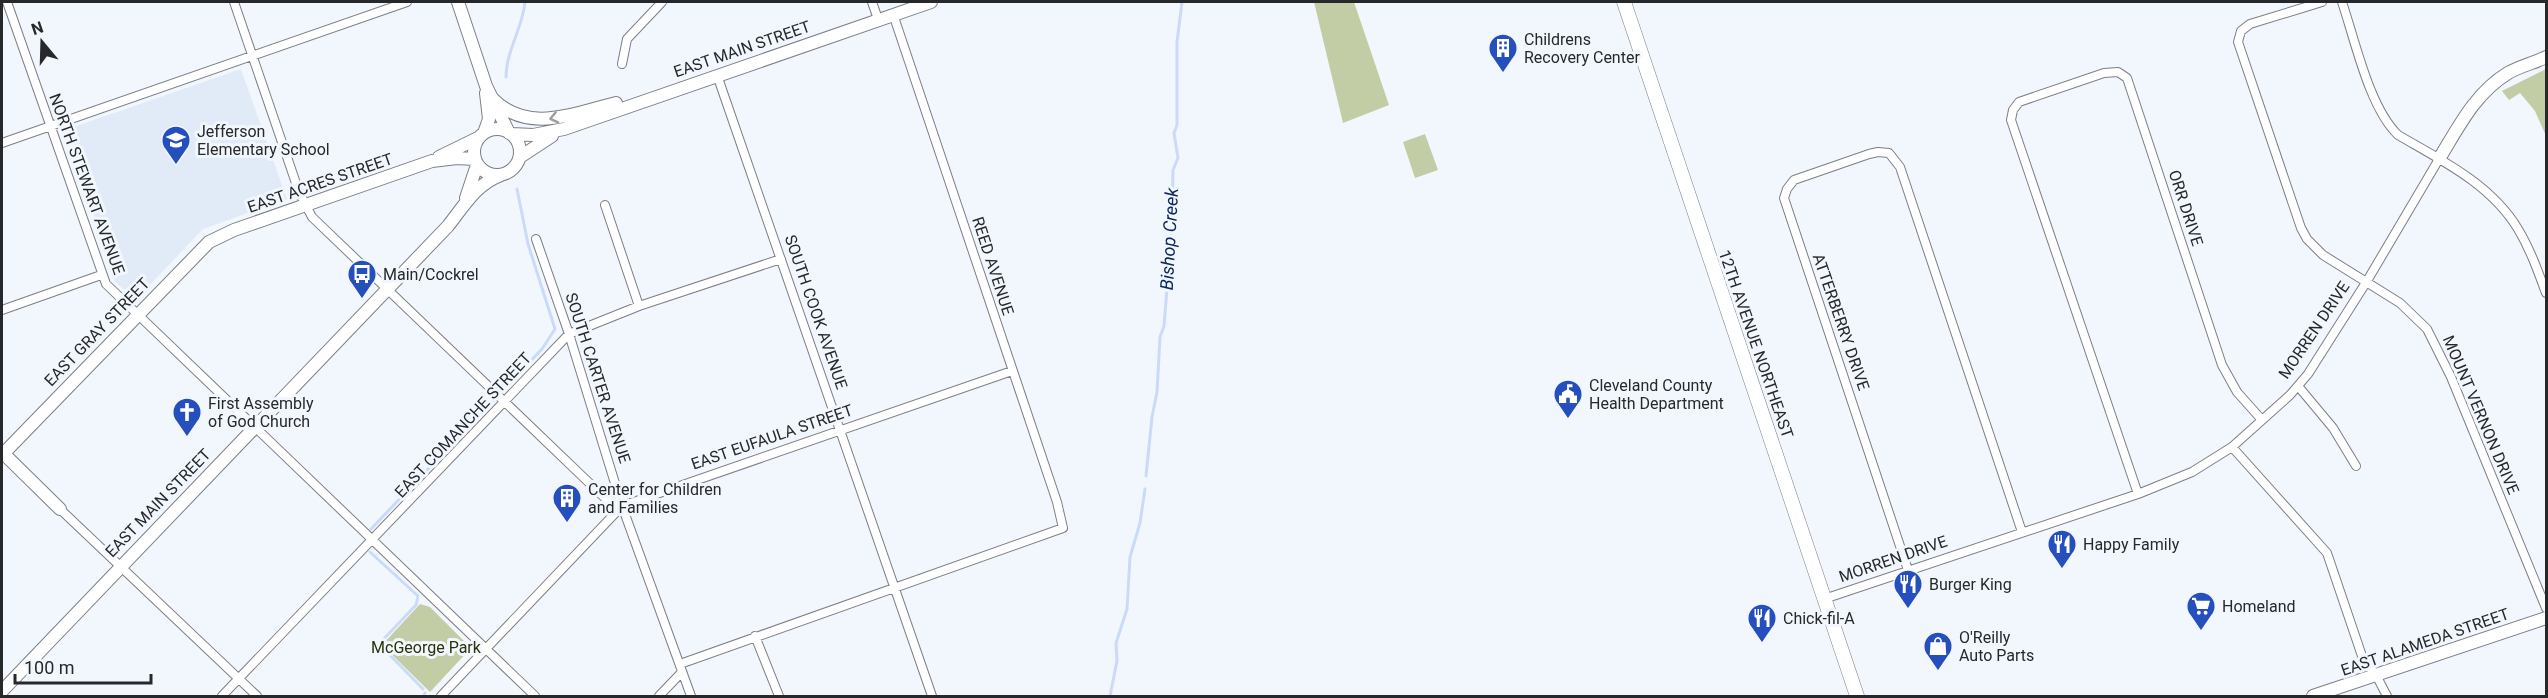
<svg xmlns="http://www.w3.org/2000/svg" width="2548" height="698" viewBox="0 0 2548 698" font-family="Roboto,sans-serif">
	<rect width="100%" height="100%" fill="#f2f7fd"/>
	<path fill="#e1ebf8" d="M241 69 287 199 203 229 146 289H123L115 281 65 130Z"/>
	<path fill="#c2cda6" d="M1314 2H1354L1389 105 1343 123Z
		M2546 69V136L2535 111 2520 93 2509 100 2502 91Z
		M1425 134 1438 170 1415 178 1403 142Z
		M420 604 430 607 471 648 430 692 382 645Z"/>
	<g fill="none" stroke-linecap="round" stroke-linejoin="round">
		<path stroke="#cbdaf8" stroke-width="3" d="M506 77C506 51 523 27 525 2
			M1146 476 1152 417 1157 392 1160 337 1164 326 1172 226 1173 170 1178 158 1174 133 1177 125V42L1182 2
			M371 529 542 349 555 329 528 244 517 189
			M370 552 418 596 416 605 379 644 423 689
			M424 696 425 693
			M1110 696 1117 661 1116 643 1127 609 1130 557 1140 523 1145 489"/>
		<g stroke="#7b7f85" stroke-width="10">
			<path id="street" d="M7 2 106 284 535 696
				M234 2 299 192 312 217 606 499 622 506
				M872 2 878 19
				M2322 2 2250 24 2241 31 2238 42 2301 228 2307 239 2323 255 2400 303 2427 329 2451 377 2546 608
				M2342 2C2355 40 2369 107 2398 135 2441 160 2491 184 2518 229 2530 249 2538 271 2546 293
				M622 64 627 39 662 2
				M717 75 932 696
				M2 143 407 2
				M605 205 639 306
				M536 239 569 334 622 506 691 696
				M2 310 101 275
				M2298 386 2333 428 2356 466
				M2232 447 2327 553 2363 659 2376 675 2387 696
				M2138 494 2011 120 2013 110 2019 102 2104 73 2118 72 2127 78 2222 365 2237 392 2262 420
				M60 509 257 696
				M1908 570 1784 198 1787 189 1794 180 1869 154 1878 152 1889 153 1900 167 2022 532
				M1824 599 2138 494 2192 472 2232 447 2290 395 2308 374 2367 281 2439 159
				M755 636 779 696
				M680 664 1063 528 1057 502 893 14
				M222 696 569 334 639 306 781 259
				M441 696 622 506 1012 371
				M659 696 682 672"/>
		</g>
		<g stroke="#7b7f85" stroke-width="14">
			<path id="secondary" d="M458 2 486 86 509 133
				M492 98C527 135 574 113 616 103
				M474 152a23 23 0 1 1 46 0a23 23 0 1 1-46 0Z
				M484 133 489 119 486 93
				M512 134 533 135 564 129 931 2
				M439 157 478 138
				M520 157 552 136
				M2439 159C2458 128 2475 93 2508 73 2520 66 2534 63 2546 57
				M466 198 477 165
				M2 452 60 509
				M2 455 209 242 234 230 432 161 457 158 474 159
				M2 691 448 226C463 207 477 183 501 175
				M2313 696 2546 618"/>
		</g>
		<g stroke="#7b7f85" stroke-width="15">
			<path id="primary" d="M1624 2 1857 696"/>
		</g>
		<use href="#street" stroke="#fff" stroke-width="8"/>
		<use href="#secondary" stroke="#fff" stroke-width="12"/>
		<use href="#primary" stroke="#fff" stroke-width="14"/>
	</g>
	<defs><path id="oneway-chevron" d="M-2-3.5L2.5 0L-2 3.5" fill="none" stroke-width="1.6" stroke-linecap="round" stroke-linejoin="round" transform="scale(1.5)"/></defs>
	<use stroke="#9d9e9f" href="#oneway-chevron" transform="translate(554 118) rotate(167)"/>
	<defs>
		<g id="building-pin" transform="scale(1.5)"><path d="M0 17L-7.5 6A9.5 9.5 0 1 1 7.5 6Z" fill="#264fbe" stroke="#f2f7fd"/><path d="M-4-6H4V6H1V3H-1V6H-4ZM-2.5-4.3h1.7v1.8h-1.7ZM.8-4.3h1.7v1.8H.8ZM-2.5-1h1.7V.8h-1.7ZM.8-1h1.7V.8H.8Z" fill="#fff"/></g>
		<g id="school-pin" transform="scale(1.5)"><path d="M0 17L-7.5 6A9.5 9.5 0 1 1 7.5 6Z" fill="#264fbe" stroke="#f2f7fd"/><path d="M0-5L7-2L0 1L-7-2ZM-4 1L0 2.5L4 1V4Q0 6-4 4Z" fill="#fff"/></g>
		<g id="bus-pin" transform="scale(1.5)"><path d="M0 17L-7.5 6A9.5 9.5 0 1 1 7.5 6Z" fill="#264fbe" stroke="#f2f7fd"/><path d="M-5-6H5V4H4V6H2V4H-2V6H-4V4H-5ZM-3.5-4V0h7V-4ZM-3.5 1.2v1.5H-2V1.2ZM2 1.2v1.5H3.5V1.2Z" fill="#fff"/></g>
		<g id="civic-pin" transform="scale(1.5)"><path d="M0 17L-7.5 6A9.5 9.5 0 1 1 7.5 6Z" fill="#264fbe" stroke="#f2f7fd"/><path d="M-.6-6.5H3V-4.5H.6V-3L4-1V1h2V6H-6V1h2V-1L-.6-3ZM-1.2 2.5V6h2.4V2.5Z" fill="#fff"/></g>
		<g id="church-pin" transform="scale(1.5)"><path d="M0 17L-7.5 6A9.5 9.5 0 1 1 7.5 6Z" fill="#264fbe" stroke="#f2f7fd"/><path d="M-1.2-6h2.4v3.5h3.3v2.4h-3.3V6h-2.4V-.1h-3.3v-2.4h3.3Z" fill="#fff"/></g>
		<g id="restaurant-pin" transform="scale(1.5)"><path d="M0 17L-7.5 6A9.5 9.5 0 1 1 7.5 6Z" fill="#264fbe" stroke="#f2f7fd"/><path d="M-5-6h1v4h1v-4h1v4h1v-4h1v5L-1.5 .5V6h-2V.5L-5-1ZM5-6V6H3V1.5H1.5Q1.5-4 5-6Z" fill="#fff"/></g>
		<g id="supermarket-pin" transform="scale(1.5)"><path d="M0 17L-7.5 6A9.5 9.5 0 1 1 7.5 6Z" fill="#264fbe" stroke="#f2f7fd"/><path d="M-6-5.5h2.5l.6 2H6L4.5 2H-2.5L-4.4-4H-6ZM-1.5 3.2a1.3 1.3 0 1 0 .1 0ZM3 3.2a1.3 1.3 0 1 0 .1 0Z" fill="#fff"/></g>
		<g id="shop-pin" transform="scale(1.5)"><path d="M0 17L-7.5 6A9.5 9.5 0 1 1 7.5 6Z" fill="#264fbe" stroke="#f2f7fd"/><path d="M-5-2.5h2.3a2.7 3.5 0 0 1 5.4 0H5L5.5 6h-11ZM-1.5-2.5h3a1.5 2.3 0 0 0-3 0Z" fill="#fff"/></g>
	</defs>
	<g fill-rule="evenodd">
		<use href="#building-pin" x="1503" y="48"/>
		<use href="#school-pin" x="176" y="140"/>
		<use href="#bus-pin" x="362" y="274"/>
		<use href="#civic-pin" x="1568" y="394"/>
		<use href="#church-pin" x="187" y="412"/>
		<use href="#building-pin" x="567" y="498"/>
		<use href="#restaurant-pin" x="2062" y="544"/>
		<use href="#restaurant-pin" x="1908" y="584"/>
		<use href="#supermarket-pin" x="2201" y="606"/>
		<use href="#restaurant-pin" x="1762" y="618"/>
		<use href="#shop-pin" x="1938" y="646"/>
	</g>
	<g text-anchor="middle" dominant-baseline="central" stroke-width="6" stroke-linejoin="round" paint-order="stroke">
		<g font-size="16" fill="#26282a" stroke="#f2f7fd" text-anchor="start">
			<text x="1524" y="39">Childrens<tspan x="1524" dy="18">Recovery Center</tspan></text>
			<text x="197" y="131">Jefferson<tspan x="197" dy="18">Elementary School</tspan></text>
			<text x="383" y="274">Main/Cockrel</text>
			<text x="1589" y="385">Cleveland County<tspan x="1589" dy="18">Health Department</tspan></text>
			<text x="208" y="403">First Assembly<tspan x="208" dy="18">of God Church</tspan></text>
			<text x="588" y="489">Center for Children<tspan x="588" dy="18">and Families</tspan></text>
			<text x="2083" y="544">Happy Family</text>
			<text x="1929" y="584">Burger King</text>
			<text x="2222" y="606">Homeland</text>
			<text x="1783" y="618">Chick-fil-A</text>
			<text x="1959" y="637">O'Reilly<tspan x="1959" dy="18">Auto Parts</tspan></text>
		</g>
		<g font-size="16" fill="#26282a" stroke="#f2f7fd">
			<text transform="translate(742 49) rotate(-19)">EAST MAIN STREET</text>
			<text transform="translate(320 183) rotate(-19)">EAST ACRES STREET</text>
			<text transform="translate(87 184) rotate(70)">NORTH STEWART AVENUE</text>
			<text transform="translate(2186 208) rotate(72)">ORR DRIVE</text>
			<text transform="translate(993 266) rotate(72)">REED AVENUE</text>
			<text transform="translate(816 312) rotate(71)">SOUTH COOK AVENUE</text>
			<text transform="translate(1841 322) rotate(71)">ATTERBERRY DRIVE</text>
			<text transform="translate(2314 330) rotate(-56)">MORREN DRIVE</text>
			<text transform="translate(97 332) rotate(-46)">EAST GRAY STREET</text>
			<text transform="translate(1756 344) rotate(71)">12TH AVENUE NORTHEAST</text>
			<text transform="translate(598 378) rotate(72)">SOUTH CARTER AVENUE</text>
			<text transform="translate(2481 415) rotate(67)">MOUNT VERNON DRIVE</text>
			<text transform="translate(463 425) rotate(-47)">EAST COMANCHE STREET</text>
			<text transform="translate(772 437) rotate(-19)">EAST EUFAULA STREET</text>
			<text transform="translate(158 503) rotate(-46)">EAST MAIN STREET</text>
			<text transform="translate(1893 559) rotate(-19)">MORREN DRIVE</text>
			<text transform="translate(2425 642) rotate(-19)">EAST ALAMEDA STREET</text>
		</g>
		<g font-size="16" fill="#293208" stroke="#f2f7fd">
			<text x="426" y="647">McGeorge Park</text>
		</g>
		<g font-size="18" font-style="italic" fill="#0f2860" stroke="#f2f7fd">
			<text transform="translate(1169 239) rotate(-87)">Bishop Creek</text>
		</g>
	</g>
	<rect width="2548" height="698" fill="none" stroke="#26282a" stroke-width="6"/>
	<g transform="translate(42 42) rotate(341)" stroke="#f2f7fd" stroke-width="4.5" paint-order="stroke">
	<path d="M0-4.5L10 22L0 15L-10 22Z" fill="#26282a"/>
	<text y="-9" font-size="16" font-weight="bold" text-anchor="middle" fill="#26282a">N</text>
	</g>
	<path d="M15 674v9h136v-9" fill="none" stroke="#26282a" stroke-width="3"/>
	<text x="24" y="674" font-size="18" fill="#26282a" stroke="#f2f7fd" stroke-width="4.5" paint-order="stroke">100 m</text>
</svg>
